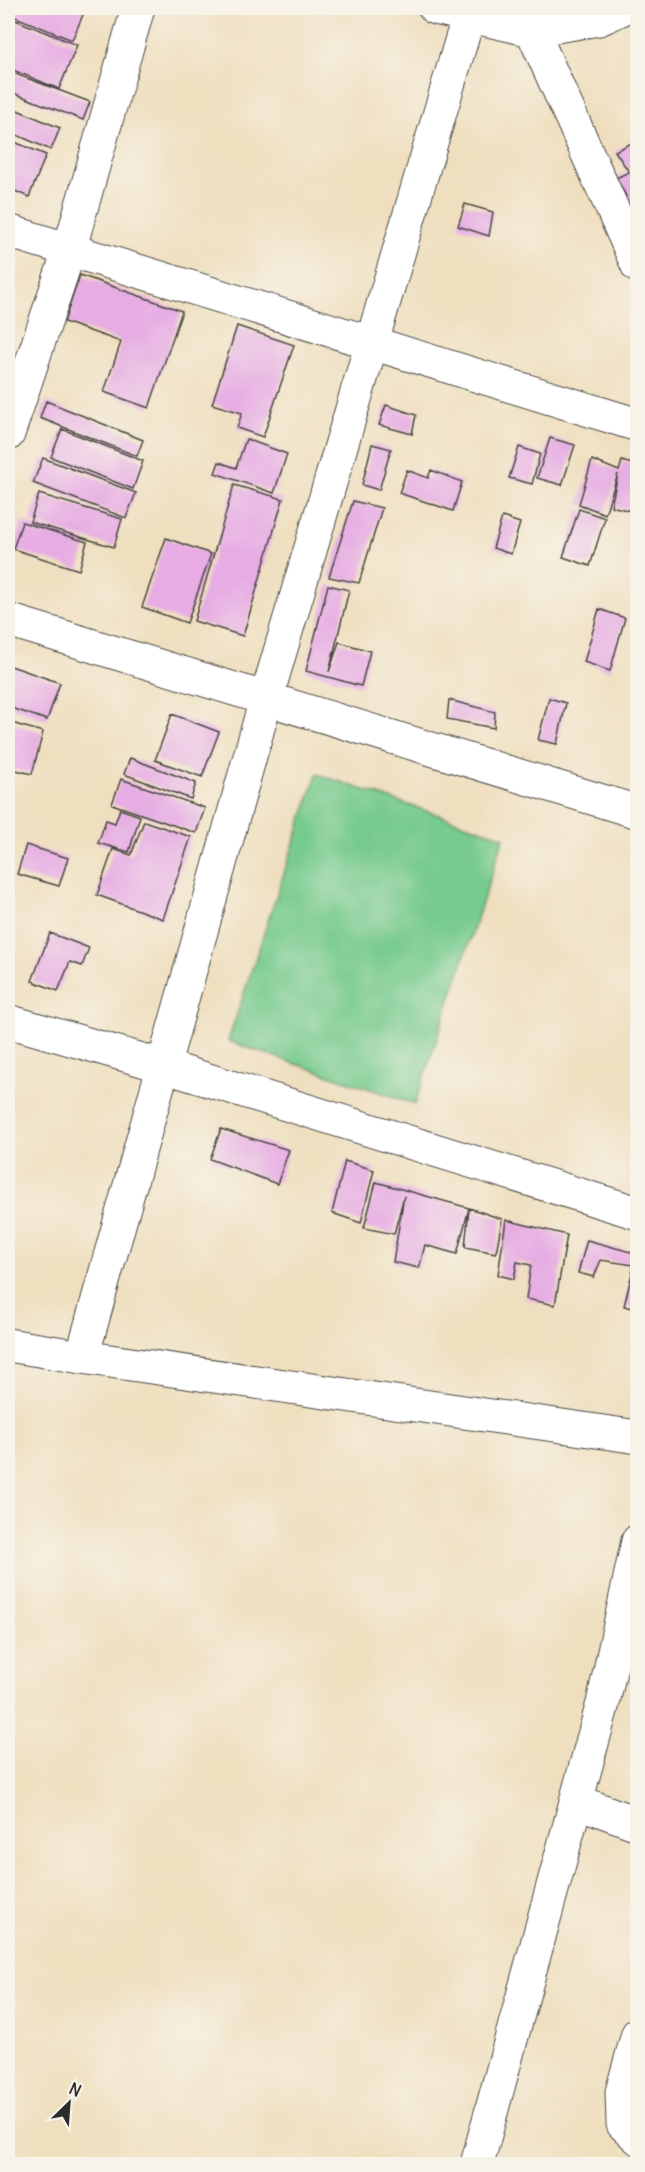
<svg xmlns="http://www.w3.org/2000/svg" width="645" height="2172" viewBox="0 0 645 2172" font-family="Delius,sans-serif">
	<rect width="100%" height="100%" fill="#f7f3e8"/>
	<filter id="ink" filterUnits="userSpaceOnUse"><feTurbulence type="fractalNoise" baseFrequency=".0167" numOctaves="2"/><feDisplacementMap in="SourceGraphic" scale="12" xChannelSelector="R" yChannelSelector="G"/><feConvolveMatrix kernelMatrix="1 2 1 2 8 2 1 2 1" color-interpolation-filters="sRGB"/></filter>
	<filter id="wash" filterUnits="userSpaceOnUse"><feTurbulence type="fractalNoise" baseFrequency=".008" numOctaves="4" result="noise"/><feDisplacementMap in="SourceGraphic" scale="24" xChannelSelector="R" yChannelSelector="G"/><feGaussianBlur stdDeviation="1.35" result="paint"/><feColorMatrix in="noise" values="0 0 0 0 0 0 0 0 0 0 0 0 0 0 0 0 0 1.4 0 .05"/><feComposite in="paint" operator="in"/></filter>
	<g filter="url(#wash)">
		<rect width="100%" height="100%" fill="#efdfbf"/>
		<path fill="#77cb8e" stroke="#517b5c" stroke-width="1.5" d="M317 774 504 837 415 1104 228 1041Z"/>
		<g id="blocks">
			<path fill="#e6ace3" d="M8 8H86L72 40 8 14Z
				M8 17 77 45 59 89 8 68Z
				M8 71 90 102 83 120 8 91Z
				M8 106 60 128 51 150 8 131Z
				M638 140V237L622 199 626 196 616 178 629 172 615 151Z
				M12 141 46 155 29 197 8 188V153Z
				M465 204 493 212 489 236 458 226Z
				M80 275 182 311 149 408 104 392 121 342 64 322Z
				M237 326 294 345 263 437 237 428 242 413 212 404Z
				M46 401 143 440 137 456 40 418Z
				M386 405 416 415 412 434 379 425Z
				M62 429 143 461 133 489 51 457Z
				M550 438 575 445 562 485 537 478Z
				M246 439 287 454 274 493 215 473 219 462 236 468Z
				M372 444 391 449 379 490 362 485Z
				M519 447 540 454 532 484 509 478Z
				M43 458 136 493 126 518 33 483Z
				M592 460 619 471 622 461 638 466V513L611 506 618 474 605 514 579 504Z
				M407 470 428 478 431 470 462 482 453 511 399 493Z
				M234 485 283 499 243 636 194 621Z
				M39 494 122 519 114 547 30 522Z
				M353 501 382 508 359 583 329 577Z
				M579 509 605 518 590 566 563 557Z
				M502 517 520 523 511 554 493 548Z
				M22 522 87 542 79 570 13 549Z
				M166 538 211 554 187 623 142 607Z
				M328 585 349 590 329 672 339 642 370 651 361 686 306 671Z
				M599 609 625 618 610 671 584 662Z
				M8 665 60 683 47 720 8 707Z
				M549 698 566 703 557 744 538 740Z
				M449 700 495 712 494 728 447 719Z
				M172 714 219 732 202 777 155 760Z
				M8 722 43 732 32 774 8 768Z
				M130 758 196 783 191 799 124 774Z
				M121 779 205 808 196 833 112 804Z
				M120 809 140 816 129 852 98 843 106 820 115 823Z
				M144 821 191 837 163 919 97 895 113 849 131 855Z
				M26 845 68 858 59 886 17 874Z
				M50 933 89 948 82 966 70 962 58 991 32 981Z
				M221 1129 289 1150 277 1184 210 1159Z
				M345 1161 374 1170 361 1223 332 1213Z
				M376 1182 469 1208 457 1254 425 1245 419 1268 393 1262 404 1196 394 1234 364 1228Z
				M469 1208 502 1219 496 1253 465 1247Z
				M506 1220 567 1235 555 1305 526 1299 531 1265 517 1262 514 1279 498 1275Z
				M587 1240 638 1254V1310L624 1306 634 1265 601 1260 594 1277 578 1273Z"/>
		</g>
	</g>
	<g filter="url(#ink)">
		<use href="#blocks" fill-opacity="0" stroke="#484641" stroke-width="1.5"/>
		<g fill="none" stroke-linecap="round" stroke-linejoin="round">
			<g stroke="#484641" stroke-width="35">
				<path id="minor" d="M435 8 532 30 599 19 623 8
					M532 30 638 266
					M8 231 638 425
					M8 434 69 251 138 8
					M8 620 638 812
					M8 1021 163 1066 638 1213
					M8 1345 82 1357 638 1437
					M82 1357 266 699 471 8
					M576 1801 638 1824
					M638 2034 622 2092 623 2124 638 2138
					M477 2164 603 1703 638 1541"/>
			</g>
			<use href="#minor" stroke="#fff" stroke-width="33"/>
		</g>
	</g>
	<rect width="645" height="2172" fill="none" stroke="#f7f3e8" stroke-width="30"/>
	<g transform="translate(69 2103) rotate(25)" stroke="#f7f3e8" stroke-width="4.5" paint-order="stroke">
	<path d="M0-4.5L10 22L0 15L-10 22Z" fill="#2b2b2b"/>
	<text y="-9" font-size="16" font-weight="bold" text-anchor="middle" fill="#2b2b2b">N</text>
	</g>
</svg>
